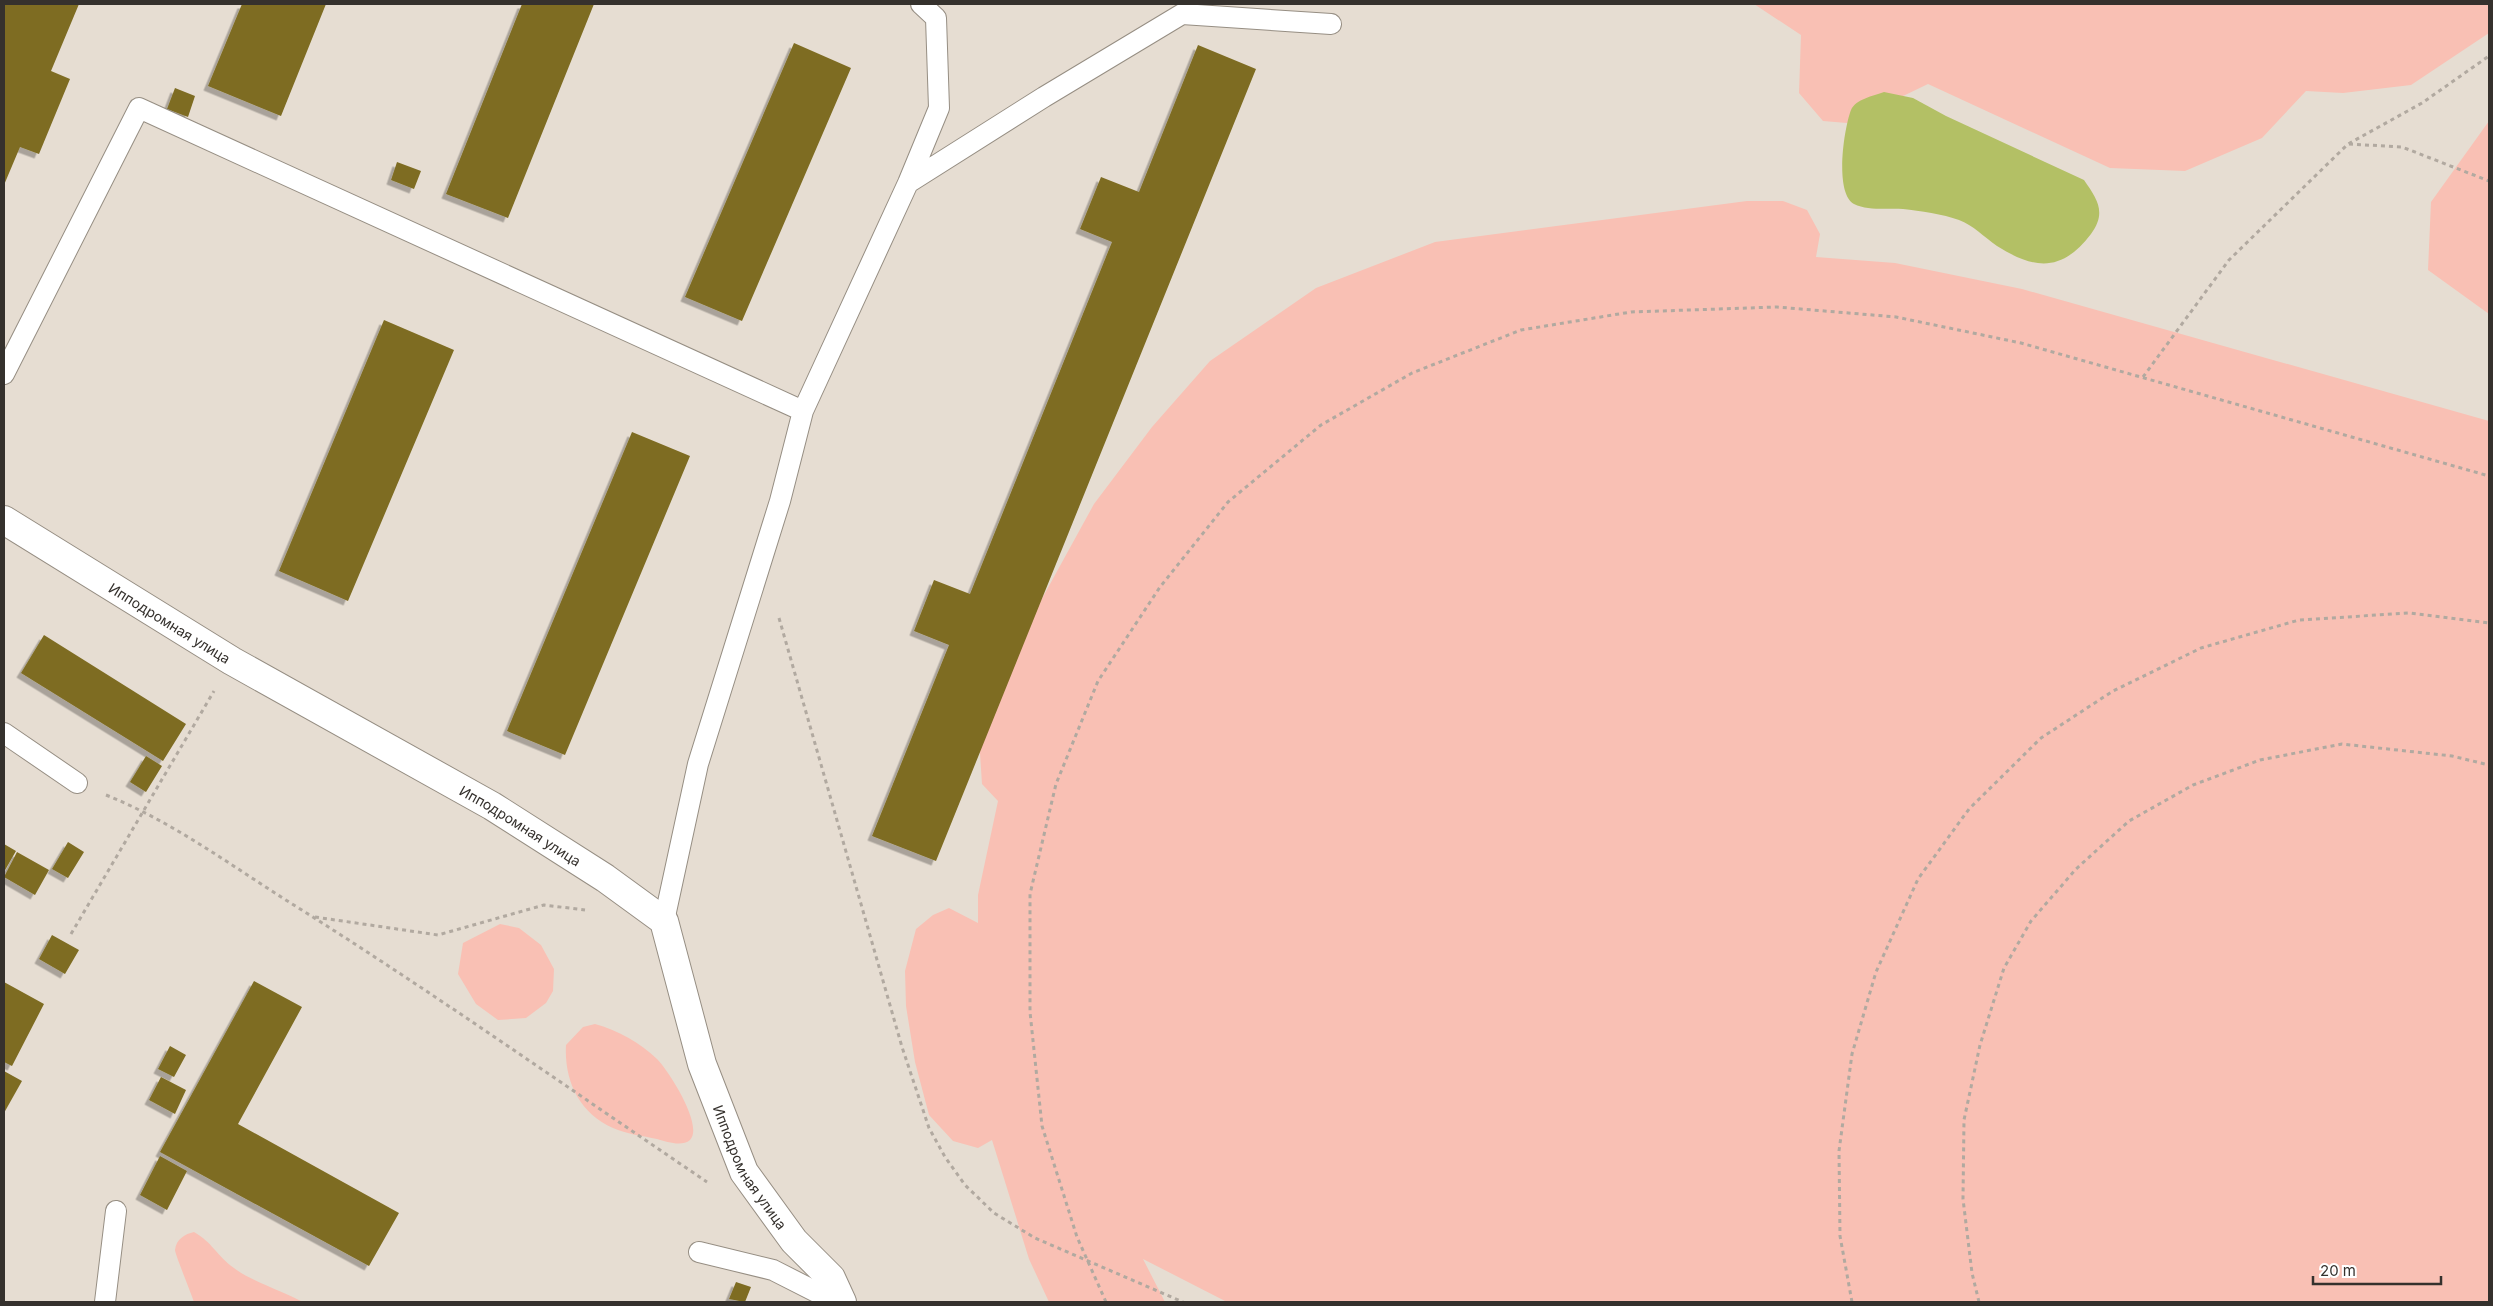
<svg xmlns="http://www.w3.org/2000/svg" width="2493" height="1306" viewBox="0 0 2493 1306" font-family="Inter,sans-serif">
	<defs>
		<filter id="shadow"><feDropShadow dx="-4.5" dy="4.5" stdDeviation="0" flood-color="#0004"/></filter>
	</defs>
	<rect width="100%" height="100%" fill="#e6ddd2"/>
	<path fill="#f9c0b4" d="M1754 4H2489V33L2411 85 2343 93 2306 91 2262 138 2185 171 2110 168 1928 84 1847 123 1823 121 1799 93 1801 35Z
		M2489 121V314L2428 270 2431 202Z
		M1747 201H1783L1807 210 1820 234 1816 257 1895 263 2022 289 2489 421V1302H1227L1143 1259 1165 1302H1049L1029 1259 992 1140 978 1148 953 1141 929 1115 915 1062 906 1006 905 971 916 929 933 915 949 908 978 923V895L998 801 982 784 979 738 1011 655 1094 504 1152 427 1210 361 1316 288 1435 242Z
		M500 924 519 928 541 945 554 969 553 991 546 1003 526 1018 498 1020 476 1004 458 974 463 943Z
		M595 1024C617 1030 641 1043 657 1059 669 1071 704 1126 690 1140 682 1147 667 1142 657 1139 643 1136 626 1134 613 1128 579 1113 564 1080 566 1045L583 1027Z
		M194 1232C212 1242 217 1256 234 1268 249 1280 284 1292 303 1302H194C191 1293 175 1254 175 1250 176 1239 185 1234 194 1232Z"/>
	<path fill="#b3c065" d="M1884 92 1913 98 1946 116 2084 180C2097 199 2107 212 2091 234 2062 272 2035 270 1997 246 1984 237 1973 225 1959 220 1943 214 1920 211 1903 209 1888 208 1868 211 1854 204 1834 193 1844 128 1851 110 1856 99 1873 96 1884 92Z"/>
	<path fill="#7e6c23" filter="url(#shadow)" d="M4 4H79L51 71 70 79 39 154 20 147 4 185Z
		M242 4H326L281 116 208 86Z
		M522 4H594L508 218 446 194Z
		M794 43 851 68 742 321 685 297Z
		M1198 45 1256 69 936 861 872 836 949 645 914 631 934 580 970 594 1112 242 1080 229 1101 177 1139 192Z
		M175 88 195 96 188 117 167 109Z
		M397 162 421 171 414 189 391 180Z
		M384 320 454 350 348 601 279 571Z
		M632 432 690 456 565 755 507 731Z
		M44 635 186 724 163 761 21 673Z
		M146 756 162 766 146 792 130 782Z
		M68 842 84 852 68 878 52 869Z
		M4 844 16 851 4 872Z
		M17 852 49 870 35 895 4 877Z
		M52 935 79 950 65 974 39 959Z
		M254 981 302 1007 238 1124 399 1213 369 1266 160 1152Z
		M4 982 44 1004 12 1066 4 1062Z
		M170 1046 186 1055 174 1077 158 1069Z
		M4 1071 22 1081 4 1113Z
		M161 1077 186 1090 175 1114 149 1100Z
		M160 1156 187 1171 167 1210 140 1195Z
		M736 1282 751 1287 745 1302 729 1299Z"/>
	<g fill="none" stroke-linecap="round" stroke-linejoin="round">
		<g stroke="#968e83" stroke-width="22">
			<path id="service" d="M908 183 1044 97 1182 14 1331 24
				M4 374 139 108 803 411
				M4 733 77 783
				M664 921 698 764 780 501 803 411 908 183 939 108 936 18 921 4
				M699 1252 773 1270 836 1302
				M105 1302 116 1211"/>
		</g>
		<g stroke="#968e83" stroke-width="30">
			<g id="minor">
				<path id="s1" d="M4 520 232 661 492 806 605 878 664 921 702 1064 744 1172 794 1241 831 1278 842 1302"/>
			</g>
		</g>
		<path stroke="#b1a9a0" stroke-width="3" stroke-dasharray="4 4" stroke-linecap="butt" d="M2349 144 2402 147 2489 181
			M2143 377 2229 260 2348 144 2422 103 2489 56
			M779 618 902 1047 929 1128 945 1157 965 1185 994 1213 1035 1238 1183 1302
			M106 795C171 821 229 864 289 902 431 991 568 1088 707 1182
			M315 917 438 935 544 905 585 910
			M71 934 214 691
			M1106 1302 1077 1237 1042 1126 1030 1012V894L1056 784 1098 681 1160 587 1228 502 1321 425 1412 373 1521 330 1631 312 1777 307 1896 317 2021 343 2489 476
			M1852 1302 1840 1236 1839 1151 1852 1054 1876 972 1918 879 1969 809 2041 738 2113 691 2201 648 2299 620 2409 613 2489 623
			M1979 1302 1972 1273 1963 1199 1964 1120 1980 1045 2004 968 2031 921 2076 869 2129 821 2193 785 2260 760 2342 744 2452 756 2489 765"/>
		<use href="#service" stroke="#fff" stroke-width="20"/>
		<use href="#minor" stroke="#fff" stroke-width="28"/>
	</g>
	<g text-anchor="middle" dominant-baseline="central" stroke-width="5" stroke-linejoin="round" paint-order="stroke">
		<g font-size="14" fill="#35312d" stroke="#fff">
			<text stroke="none"><textPath href="#s1" startOffset="195">Ипподромная улица</textPath></text>
			<text stroke="none"><textPath href="#s1" startOffset="600">Ипподромная улица</textPath></text>
			<text stroke="none"><textPath href="#s1" startOffset="1035">Ипподромная улица</textPath></text>
		</g>
	</g>
	<rect width="2493" height="1306" fill="none" stroke="#35312d" stroke-width="10"/>
	<path d="M2313 1276v8h128v-8" fill="none" stroke="#35312d" stroke-width="2.5"/>
	<text x="2320" y="1276" font-size="15" fill="#35312d" stroke="#ffffff" stroke-width="4" paint-order="stroke">20 m</text>
</svg>
